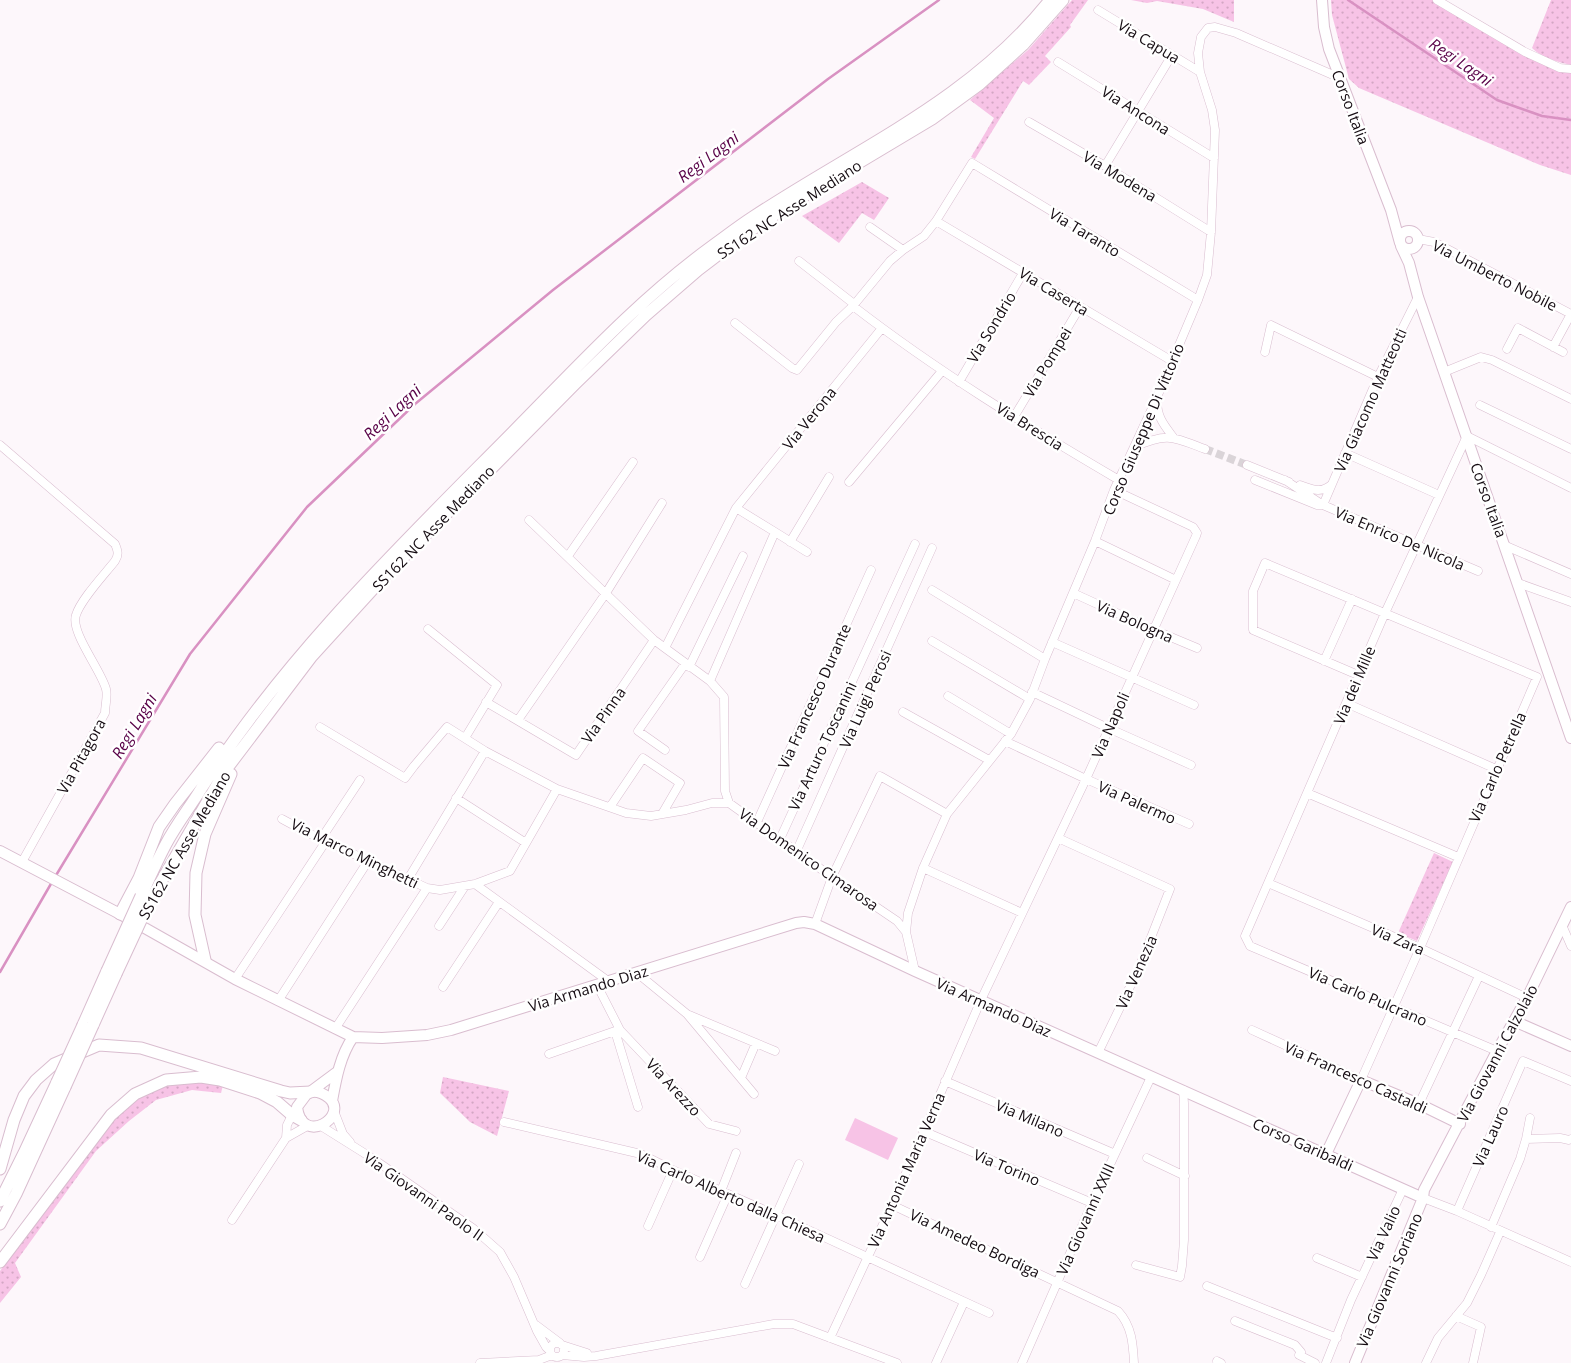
<svg xmlns="http://www.w3.org/2000/svg" width="1571" height="1363" viewBox="0 0 1571 1363" font-family="'Open Sans',sans-serif">
	<defs>
		<pattern id="grass-dots" width="8" height="8" patternUnits="userSpaceOnUse" patternTransform="scale(1.25)"><rect width="8" height="8" fill="#f7c3e6"/><path d="M2 2h.1M6 6h.1" fill="none" stroke="#d3a6c4" stroke-width="1.8" stroke-linecap="round"/></pattern>
	</defs>
	<rect width="100%" height="100%" fill="#fdf7fb"/>
	<path fill="url(#grass-dots)" d="M1072 0H1088L1070 25 1071 27 1045 56 1051 62 1029 85 1023 81 975 159 971 157 994 118 970 100 1028 50Z
		M1131 0H1234V22L1203 9 1157 1 1147 3Z
		M1331 0H1435L1472 22 1571 72V175L1540 165 1359 88 1349 79 1332 15Z
		M1551 0H1571V65C1558 62 1542 58 1532 48Z
		M862 182 889 198 874 220 862 213 839 243 802 216Z
		M1434 853 1453 862 1417 941 1398 933Z
		M443 1077 509 1091 497 1136 470 1122 440 1093Z
		M200 1081 223 1085 221 1093 192 1090 156 1100 129 1121 96 1151 15 1263 21 1277 0 1303V1271L113 1119C140 1092 161 1082 200 1081Z"/>
	<path fill="#f7c3e6" d="M855 1118 898 1138 888 1160 845 1140Z"/>
	<g fill="none" stroke-linecap="round" stroke-linejoin="round">
		<path stroke="#d991c2" stroke-width="2.5" d="M1348 0 1497 100 1542 116 1571 120
			M55 877 190 654 307 507 415 404 553 290 828 79 939 0
			M0 972 52 882"/>
		<path stroke="#dad4d8" stroke-width="8" stroke-dasharray="8 4" stroke-linecap="butt" d="M1205 449 1247 465"/>
		<g stroke="#d9bdcf" stroke-width="9">
			<path id="minor" d="M1437 0 1525 52 1560 68 1571 69
				M1098 10 1200 72
				M1058 62 1214 158
				M1029 122 1105 166 1211 232
				M1105 166 1172 55
				M936 221 1172 361
				M870 227 903 250
				M1418 239 1434 242 1571 314
				M799 261 854 304
				M853 306C937 371 1027 426 1119 480
				M735 323 792 368 797 370 836 322 853 306 890 261 903 250 924 236 936 221 972 163 1198 300
				M1553 347 1571 314
				M1507 349 1518 328 1563 352
				M1265 352 1271 325 1378 377
				M1444 372 1481 357 1492 360 1571 399
				M959 382 1023 273
				M1157 401C1157 417 1164 425 1173 437
				M1480 405 1571 449
				M1014 417 1080 307
				M0 445 115 544C118 551 119 555 115 561 104 575 81 599 76 615 70 632 101 670 106 689 108 696 105 705 105 713L22 862
				M1134 447C1168 432 1173 437 1205 449
				M1345 453 1439 495
				M1247 465 1289 482
				M1255 480 1317 505H1323L1378 377 1418 297
				M1285 480 1323 505 1478 571
				M849 482 942 371
				M1300 485C1312 489 1320 494 1331 485
				M529 520 654 640 710 681 724 697 725 791 729 803 832 877 897 921 906 932 915 971
				M775 532 807 552
				M1095 541 1176 580
				M790 542 829 477
				M1506 546 1571 574
				M568 556 633 462
				M1518 583 1571 602
				M932 590 1045 659
				M1073 593 1154 630 1197 648
				M428 629 497 685 465 738
				M932 641 1030 699
				M1052 642 1194 705
				M665 648 736 508
				M1324 661 1352 599
				M689 667 743 556
				M1358 675 1253 630V591L1265 563 1537 677
				M710 681 775 532 736 508 882 328
				M1032 692 1108 728 1191 765
				M948 696 1011 734
				M486 702 576 755 654 640
				M1346 703 1496 769
				M903 712 989 760
				M518 720 606 593 662 503
				M320 727 405 778 414 766 447 727 485 751 557 789 626 813 651 816 686 810 712 803H729
				M1005 741 1086 779 1189 824
				M665 750 638 731 685 664
				M1307 793 1458 857
				M456 798 526 843
				M610 807 643 758 680 783 662 814
				M282 819 306 832 427 888 440 890 475 884 510 871 557 789
				M757 822 871 570
				M1058 838 1170 889 1139 968 1098 1053
				M321 839 360 780
				M780 839 915 544
				M797 850 932 548
				M923 868 1022 913
				M408 879 485 751
				M1268 883 1420 948 1527 998
				M475 884 608 981
				M815 924 832 877 880 776 947 814
				M1562 925 1571 946
				M439 926 465 886
				M906 932 908 913 923 868 947 814 1011 734 1030 699 1045 659 1095 541 1114 490 1155 402 1198 300 1207 275 1211 232 1215 130 1212 110 1200 72 1198 53 1201 37 1208 28 1215 27 1236 33 1340 78
				M637 973 687 1014 754 1094
				M235 979 326 841
				M597 985 620 1030 709 1124 736 1131
				M443 987 499 902
				M278 1001 368 861
				M689 1015 775 1051
				M335 1029 427 888
				M1252 1030 1361 1080 1420 948 1537 677
				M615 1031 638 1107
				M1497 1051 1250 946 1245 936 1385 613 1467 436 1571 488
				M549 1054 618 1030
				M741 1078 756 1043
				M945 1081 1115 1154
				M1419 1104 1479 976
				M334 1111 343 1134 350 1142
				M504 1122 641 1154 673 1170 776 1215 989 1313
				M321 1126 372 1158 474 1229 500 1252 514 1277 537 1331 546 1347 550 1351
				M923 1131 1092 1203
				M286 1138 287 1125 294 1111
				M1526 1139 1530 1118
				M1147 1158 1185 1176
				M721 1191 736 1153
				M1423 1198 1457 1211 1571 1262
				M892 1205 1118 1311C1132 1326 1133 1344 1134 1363
				M1457 1211 1523 1061 1571 1081
				M232 1220 286 1138 309 1125
				M648 1226 673 1170
				M1491 1227 1520 1159 1526 1139 1560 1138 1569 1140 1571 1139
				M700 1257 728 1194
				M1317 1258 1362 1277
				M1136 1265 1180 1277 1182 1266 1184 1240V1103L1183 1090
				M745 1284 799 1164
				M1207 1286 1337 1338
				M1456 1316 1481 1327 1473 1363
				M1235 1321 1295 1345 1301 1352 1299 1355 1315 1363
				M536 1325 560 1343
				M830 1338 892 1205 981 1000 1086 779 1196 536 1197 533 1193 527 1114 490
				M550 1350a7 7 0 1 1 14 0a7 7 0 1 1-14 0Z
				M562 1345 587 1353
				M562 1355 584 1357 596 1356 774 1324H793L897 1363
				M1217 1361 1221 1363
				M480 1363 539 1360 552 1355
				M936 1363 964 1302
				M1022 1363 1092 1203 1151 1077
				M1326 1363 1351 1300 1403 1189
				M1426 1363 1438 1338 1467 1303 1481 1275 1500 1232"/>
		</g>
		<g stroke="#d9bdcf" stroke-width="12">
			<path id="major" d="M1322 0 1324 27 1329 49 1391 210 1400 243
				M1400 240a9 9 0 1 1 18 0a9 9 0 1 1-18 0Z
				M1401 246 1409 263 1418 297 1571 738
				M0 851 120 914 235 979 353 1037 382 1038 427 1035 451 1030 796 923 804 922 815 924 915 971 1423 1198
				M1514 1021 1571 1046
				M311 1092C318 1091 323 1093 329 1098 350 1116 302 1147 297 1107L306 1095 337 1072
				M332 1101C336 1079 340 1056 353 1037
				M1326 1154 1361 1080 1419 1104 1460 1124
				M1355 1363 1423 1198 1424 1190 1497 1051 1527 998 1571 907"/>
		</g>
		<g stroke="#d9bdcf" stroke-width="13">
			<path id="highway" d="M141 896C149 879 157 861 166 844 176 825 190 807 201 789 284 659 395 551 503 442 570 375 634 303 711 247 725 237 739 226 753 217 857 148 971 100 1050 0
				M150 901 225 771 312 656 383 578 575 384 646 315 698 270 748 232 820 186 932 119 980 84 1023 45 1063 0
				M120 914 139 878 159 827 175 804 219 748
				M205 960 195 915 196 873 205 834 231 774
				M83 1025 107 971
				M93 1025 116 974
				M0 1169 14 1120 24 1096 36 1080 54 1064 99 1045 141 1048 281 1091 290 1093 311 1092
				M0 1201 24 1153 57 1082
				M0 1224 16 1194 65 1087
				M0 1262 111 1115 135 1094 166 1080 201 1077 220 1080 260 1093 277 1102 292 1115 301 1120"/>
		</g>
		<use href="#minor" stroke="#fff" stroke-width="8"/>
		<use href="#major" stroke="#fff" stroke-width="10"/>
		<use href="#highway" stroke="#fff" stroke-width="11"/>
		<g stroke="#d9bdcf" stroke-width="13" stroke-linecap="butt">
			<path id="highway-bridge" d="M107 971 141 896
				M116 974 150 901
				M57 1082 83 1025
				M65 1087 93 1025"/>
		</g>
		<use href="#highway-bridge" stroke="#fff" stroke-width="11"/>
	</g>
	<g text-anchor="middle" dominant-baseline="central" stroke-width="5" stroke-linejoin="round" paint-order="stroke">
		<g font-size="15" fill="#150c12" stroke="#fff">
			<text transform="translate(1149 41) rotate(31)">Via Capua</text>
			<text transform="translate(1351 107) rotate(69)">Corso Italia</text>
			<text transform="translate(1136 110) rotate(32)">Via Ancona</text>
			<text transform="translate(1120 176) rotate(31)">Via Modena</text>
			<text transform="translate(789 209) rotate(-33)">SS162 NC Asse Mediano</text>
			<text transform="translate(1085 232) rotate(31)">Via Taranto</text>
			<text transform="translate(1495 275) rotate(27)">Via Umberto Nobile</text>
			<text transform="translate(1054 291) rotate(31)">Via Caserta</text>
			<text transform="translate(991 327) rotate(-59)">Via Sondrio</text>
			<text transform="translate(1047 362) rotate(-59)">Via Pompei</text>
			<text transform="translate(1370 400) rotate(-66)">Via Giacomo Matteotti</text>
			<text transform="translate(809 418) rotate(-51)">Via Verona</text>
			<text transform="translate(1030 426) rotate(32)">Via Brescia</text>
			<text transform="translate(1143 429) rotate(-67)">Corso Giuseppe Di Vittorio</text>
			<text transform="translate(1489 500) rotate(70)">Corso Italia</text>
			<text transform="translate(433 528) rotate(-46)">SS162 NC Asse Mediano</text>
			<text transform="translate(1400 538) rotate(23)">Via Enrico De Nicola</text>
			<text transform="translate(1135 621) rotate(24)">Via Bologna</text>
			<text transform="translate(1354 685) rotate(-67)">Via dei Mille</text>
			<text transform="translate(814 696) rotate(-66)">Via Francesco Durante</text>
			<text transform="translate(865 699) rotate(-66)">Via Luigi Perosi</text>
			<text transform="translate(603 715) rotate(-55)">Via Pinna</text>
			<text transform="translate(1110 725) rotate(-66)">Via Napoli</text>
			<text transform="translate(822 746) rotate(-65)">Via Arturo Toscanini</text>
			<text transform="translate(81 756) rotate(-61)">Via Pitagora</text>
			<text transform="translate(1497 767) rotate(-66)">Via Carlo Petrella</text>
			<text transform="translate(1137 802) rotate(24)">Via Palermo</text>
			<text transform="translate(184 845) rotate(-60)">SS162 NC Asse Mediano</text>
			<text transform="translate(355 853) rotate(26)">Via Marco Minghetti</text>
			<text transform="translate(809 859) rotate(35)">Via Domenico Cimarosa</text>
			<text transform="translate(1398 939) rotate(23)">Via Zara</text>
			<text transform="translate(1136 972) rotate(-66)">Via Venezia</text>
			<text transform="translate(588 988) rotate(-17)">Via Armando Diaz</text>
			<text transform="translate(1368 996) rotate(23)">Via Carlo Pulcrano</text>
			<text transform="translate(994 1007) rotate(24)">Via Armando Diaz</text>
			<text transform="translate(1497 1053) rotate(-62)">Via Giovanni Calzolaio</text>
			<text transform="translate(1356 1077) rotate(24)">Via Francesco Castaldi</text>
			<text transform="translate(674 1087) rotate(47)">Via Arezzo</text>
			<text transform="translate(1030 1118) rotate(23)">Via Milano</text>
			<text transform="translate(1490 1136) rotate(-66)">Via Lauro</text>
			<text transform="translate(1303 1144) rotate(24)">Corso Garibaldi</text>
			<text transform="translate(1007 1167) rotate(23)">Via Torino</text>
			<text transform="translate(906 1170) rotate(-66)">Via Antonia Maria Verna</text>
			<text transform="translate(424 1196) rotate(35)">Via Giovanni Paolo II</text>
			<text transform="translate(731 1196) rotate(24)">Via Carlo Alberto dalla Chiesa</text>
			<text transform="translate(1085 1219) rotate(-66)">Via Giovanni XXIII</text>
			<text transform="translate(1383 1233) rotate(-65)">Via Valio</text>
			<text transform="translate(975 1243) rotate(25)">Via Amedeo Bordiga</text>
			<text transform="translate(1389 1280) rotate(-67)">Via Giovanni Soriano</text>
		</g>
		<g font-size="16" font-style="italic" fill="#580047" stroke="#fff">
			<text transform="translate(1461 62) rotate(34)">Regi Lagni</text>
			<text transform="translate(708 157) rotate(-37)">Regi Lagni</text>
			<text transform="translate(392 412) rotate(-43)">Regi Lagni</text>
			<text transform="translate(134 726) rotate(-59)">Regi Lagni</text>
		</g>
	</g>
</svg>
